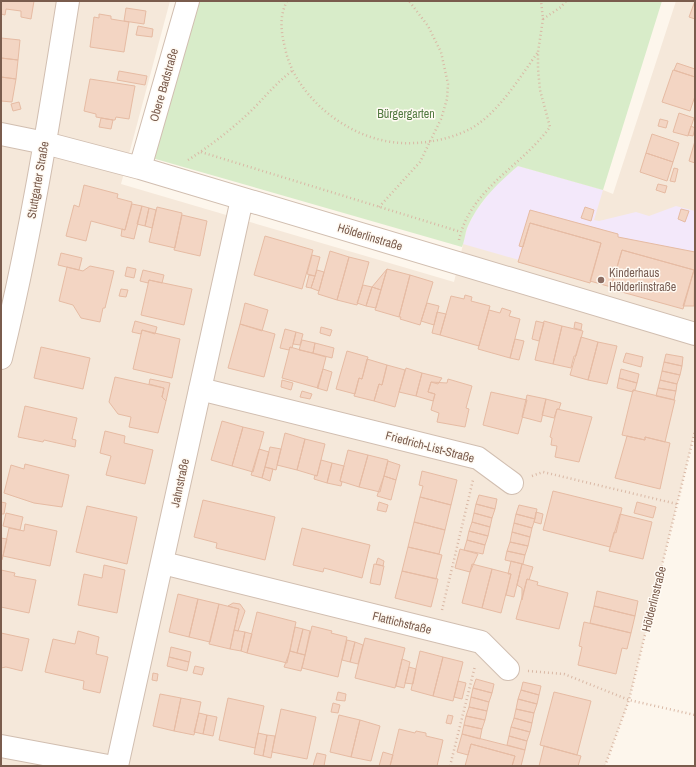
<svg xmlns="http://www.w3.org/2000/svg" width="696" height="767" viewBox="0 0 696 767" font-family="'Archivo Narrow',sans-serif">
	<rect width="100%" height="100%" fill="#fdf6ec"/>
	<path fill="#f5e8da" d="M1 1H170L121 184 454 282 467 228 518 166 603 190 613 194 676 1H695V431L629 700 605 766H1Z"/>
	<path fill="#f3e8fa" d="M518 166 603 190 594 220 599 221 636 212 649 216 676 206 695 211V252L618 237V234L530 210 519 246 523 247 519 260 463 244 467 228 475 212 496 184Z"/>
	<path fill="#d8ecc9" d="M195 1H662L603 190 518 166C498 183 479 201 468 226 465 232 465 240 462 247L152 158Z"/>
	<path fill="#f3d5c3" stroke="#e6bba3" d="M1 1H34L31 19 21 17V11L6 9 5 15 1 14Z
		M695 1V19L689 17Z
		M126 8 146 11 144 24 124 21Z
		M99 14 111 16V19L129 22 124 52 90 47 94 17 99 18Z
		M138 26 153 29 152 37 136 35Z
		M1 38 20 40 18 60 1 58Z
		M1 58 18 60 16 79 1 77Z
		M677 63 695 69V77L674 70Z
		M673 70 695 77V96L690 111 662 102Z
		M119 71 147 76 145 85 117 80Z
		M1 77 16 79 12 102 1 101Z
		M90 79 135 86 129 119 116 117 115 120H113L96 117V114L84 111Z
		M19 102 21 109 13 111 11 104Z
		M679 113 694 118 688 136 673 132Z
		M101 118 113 120 111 129 99 127Z
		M660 119 668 121 666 128 658 126Z
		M691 126 695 128 693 136 688 135Z
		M652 134 679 143 673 162 646 153Z
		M695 141V163L689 161Z
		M646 153 673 162 667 181 640 172Z
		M674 168 678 169 675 182 670 181Z
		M658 184 667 186 665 193 656 190Z
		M84 185 118 194 117 198 132 202 125 230 91 221 86 241 66 236 74 205 79 207Z
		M132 204 142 206 134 239 121 236 122 229 125 230Z
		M142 206 149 208 145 226 137 224Z
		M157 207 182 213 175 248 149 242Z
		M585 207 594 210 591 221 581 218Z
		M149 208 156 210 152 228 145 226Z
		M681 209 689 211 685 222 678 219Z
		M530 210 618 234V237L695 252 694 306H683L694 270 622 250 611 287 590 281 601 243 530 223 523 247 519 246Z
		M182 215 207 221 200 256 174 250Z
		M530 223 601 243 590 283 518 262Z
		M265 236 313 250 302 289 254 275Z
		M622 250 694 270 683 309 611 289Z
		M330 251 349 257 337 300 318 294Z
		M61 253 82 258 79 270 58 265Z
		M312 255 320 257 315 276 307 274Z
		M349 257 369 262 357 305 337 300Z
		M90 266 114 271 105 308H103L100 322 81 318 73 305 59 301 67 267 83 271Z
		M127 267 136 269 134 278 125 276Z
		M387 269 410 275 399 317 375 310Z
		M387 269 381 290 372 287Z
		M143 270 164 275 162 283 149 280 148 283 140 281Z
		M317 270 324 272 319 291 311 288Z
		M309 275 315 276 311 288 306 287Z
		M410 275 433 282 420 325 400 319 401 317H399Z
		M149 280 192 289 184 325 141 315Z
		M363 285 372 287 366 306 357 303Z
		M372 287 381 290 376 308 366 306Z
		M121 289 128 290 126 297 119 296Z
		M465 295 472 297 471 301 490 306 479 346 440 335 451 296 464 299Z
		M245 303 268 310 262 331 240 324Z
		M427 303 439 306 434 325 421 321Z
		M502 308 511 311 509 316 520 319 510 358 478 349 489 310 500 313Z
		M437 312 446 314 440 335 432 333Z
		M135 321 157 327 155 334 142 330 141 334 132 332Z
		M536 321 544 323 539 341 532 339Z
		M544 321 562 326 553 364 535 360Z
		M575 322 582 324 581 330 574 328Z
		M240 324 275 334 264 377 228 368Z
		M562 326 583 331 576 356H574L571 368 553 364Z
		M321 327 332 330 330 336 320 333Z
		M285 329 296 332 292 348 290 347 289 350 280 348Z
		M142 330 180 339 172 378 133 369Z
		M296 332 303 334 300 345 293 344Z
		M581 337 598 342 588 380 570 375Z
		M515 339 524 341 519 360 510 358Z
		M302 340 315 343 313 353 299 350Z
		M598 342 617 346 607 384 588 380Z
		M315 343 334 348 332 358 313 353Z
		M41 347 90 358 83 389 34 378Z
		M290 347 326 357 318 388 282 378Z
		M347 351 368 357 362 379 359 378 355 394 336 389Z
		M626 353 643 357 641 367 623 362Z
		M666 354 683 357 682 366 664 362Z
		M367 359 387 365 382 385 379 384 374 401 354 396 359 378 362 379Z
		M664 362 682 366 680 375 662 371Z
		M387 365 405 370 395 407 374 401 379 384 382 385Z
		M406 368 422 373 416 396 399 392Z
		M323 369 332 372 327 391 317 388Z
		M621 369 639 374 637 383 619 378Z
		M662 371 680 375 677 384 660 380Z
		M422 373 442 378 438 384 431 382 428 392 435 394 433 401 416 396Z
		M115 377 164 388 162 397 166 401 158 433 129 427 131 417 118 414 109 402Z
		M619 378 637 383 635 390H633V392L617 388Z
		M150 379 170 383 166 401 162 397 164 388 149 384Z
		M448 379 472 386 466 408 469 409 465 427 437 422 439 413 431 410 435 394 428 392 431 382 447 383Z
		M282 380 293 383 291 390 281 387Z
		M660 380 677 384 676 391 658 388Z
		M658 388 676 391 674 400 656 396Z
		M633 390 675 400 665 442 645 437V440L622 435Z
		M302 391 312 394 310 399 300 397Z
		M491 392 527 400 518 434 483 425Z
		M527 395 546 399 541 422 522 417Z
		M546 399 561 403 559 409H557L554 418 542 415Z
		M25 406 77 418 72 439 76 440 75 447 44 440 43 442 18 437Z
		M557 409 592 417 579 462 555 457 557 446 551 445 552 438 550 437Z
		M222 421 243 427 232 466 211 460Z
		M243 427 264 432 253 472 232 466Z
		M105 431 125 436 124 443 153 450 145 484 106 475 111 456 100 453Z
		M285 433 305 439 297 470 277 465Z
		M627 436 645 440V437L670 443 660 489 615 478Z
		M305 439 325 444 317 476 297 470Z
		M270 447 281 449 276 470 265 467Z
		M259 449 269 452 262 478 251 475Z
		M348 450 368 455 359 487 340 481Z
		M368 455 388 460 380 492 359 487Z
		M321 460 332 463 327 483 314 479 315 475 317 476Z
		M388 461 400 465 396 480 384 476Z
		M332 463 344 466 340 481 342 482 341 486 327 483Z
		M25 464 69 475 62 507 34 503 4 493 11 465 24 469Z
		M265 467 273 469 270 481 262 478Z
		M422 471 457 480 451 505 420 497 423 486 419 485Z
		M384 476 396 480 391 500 377 496Z
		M553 491 622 508 616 533 614 532 610 547 543 530Z
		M479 495 497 499 495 509 476 504Z
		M420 497 451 505 445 530 414 522Z
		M203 500 275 517 265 560 216 548 217 543 194 537Z
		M1 502 6 503 4 514H1Z
		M379 502 388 505 386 512 377 510Z
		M637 502 656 507 653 518 634 513Z
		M476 504 495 509 492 518 474 513Z
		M519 505 537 509 535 519 516 514Z
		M87 506 137 517 127 564 76 552Z
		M536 512 543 514 541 524 534 522Z
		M6 513 23 517 20 530 3 526Z
		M474 513 492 518 490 527 472 522Z
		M516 514 535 519 532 528 514 523Z
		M620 514 652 522 643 559 609 551Z
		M414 522 445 530 439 554 408 547Z
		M472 522 490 527 488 536 469 531Z
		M514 523 532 528 530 537 512 532Z
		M25 524 57 531 50 566 3 556 9 528 24 531Z
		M302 528 370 545 362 578 324 568 323 572 293 565Z
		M469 531 488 536 485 545 467 540Z
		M512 532 530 537 528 546 510 542Z
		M1 538 7 539 2 560H1Z
		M467 540 485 545 483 554 464 550Z
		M510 542 528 546 525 555 507 551Z
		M408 547 442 555 436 579 402 571Z
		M460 549 478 554 470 572 455 568Z
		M507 551 525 555 523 564 505 560Z
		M378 558 384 561 383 566 376 564Z
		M511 561 522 564 514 597 506 595 511 574H508Z
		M374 564 384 566 380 585 370 583Z
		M472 564 492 569 482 608 462 603Z
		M522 564 533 567 529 580 527 579 522 600V588L517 585Z
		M104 565 125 570 117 613 78 605 84 574 102 578Z
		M492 569 511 574 501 613 482 608Z
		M1 570 15 573 14 576 36 580 29 613 1 607Z
		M402 571 438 579 431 607 395 598Z
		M527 579 538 582 537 585 568 593 559 629 516 619Z
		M597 591 638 601 635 616 594 606Z
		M178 594 198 599 189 637 169 632Z
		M198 599 219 604 210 642 189 637Z
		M233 603 240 604 245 611 238 631 234 630 239 609 228 606Z
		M219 604 239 609 230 649 209 644Z
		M594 606 635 616 631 633 590 623Z
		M257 612 296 622 287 663 247 653Z
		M584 622 631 633 627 649 622 648 616 674 578 665 582 647 579 646Z
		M312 626 332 631 331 633 347 637 338 677 302 668Z
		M295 627 303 629 297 653 290 651Z
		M303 629 310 631 305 655 297 653Z
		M234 630 245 632 241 651 230 649Z
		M78 631 99 637 96 654 108 657 100 693 83 689 84 681 45 672 53 639 75 644Z
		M245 632 252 634 247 653 241 651Z
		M1 633 29 639 22 671 6 667 1 668Z
		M365 638 405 648 395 688 355 678Z
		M347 640 355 642 350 662 342 660Z
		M355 642 363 645 358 664 350 662Z
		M171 647 191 652 189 662 169 657Z
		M290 651 305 655 301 671 284 667Z
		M420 651 443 657 433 696 411 690Z
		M169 657 189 662 187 671 167 666Z
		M443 657 463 662 453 701 433 696Z
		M402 659 410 662 404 688 396 686Z
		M195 666 204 668 202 675 193 673Z
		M409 667 416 669 413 684 405 683Z
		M153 673 158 674 157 681 152 680Z
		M476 679 494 684 492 693 473 688Z
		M458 681 466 683 462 699 454 697Z
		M523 682 541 686 539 695 521 690Z
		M473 688 492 693 489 702 471 697Z
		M521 690 539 695 537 704 518 699Z
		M338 692 346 694 345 701 336 700Z
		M554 692 591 701 577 755 540 745Z
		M160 694 181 698 174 731 153 726Z
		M471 697 489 702 487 711 469 707Z
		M181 698 201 702 194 735 174 731Z
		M228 698 264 706 255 748 219 740Z
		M518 699 537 704 534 713 516 709Z
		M333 703 340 705 338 713 331 712Z
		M469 707 487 711 485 720 466 716Z
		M281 709 316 717 307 759 272 752Z
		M516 709 534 713 532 723 514 718Z
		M199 713 207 715 203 734 194 732Z
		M207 715 217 717 213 736 203 734Z
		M339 715 360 720 351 757 330 752Z
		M448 715 453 716 451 724 446 723Z
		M466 716 485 720 482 729 464 725Z
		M514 718 532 723 530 732 511 727Z
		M360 720 380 726 371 761 351 757Z
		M464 725 482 729 480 739 462 734Z
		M511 727 530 732 527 741 509 736Z
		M399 729 415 733 416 731 426 733V736L443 740 437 766H390Z
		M258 733 267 735 263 756 254 754Z
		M462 734 525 750 521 766H512L515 756 471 744 468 755 457 752Z
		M267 735 275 736 271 758 263 756Z
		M509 736 527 741 525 750 507 745Z
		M471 744 515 756 512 766H465Z
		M544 746 581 756 578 766H539Z
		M383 752 393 755 390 766H379Z
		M317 753 326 755 324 766H313Z"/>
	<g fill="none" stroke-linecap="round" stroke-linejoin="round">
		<g stroke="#d1beb0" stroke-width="24">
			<path id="street" d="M1 134 45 143 140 168 695 334
				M140 168 188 1
				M1 358C30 240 49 121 68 1
				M200 389 478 458 512 483
				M163 563 481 642 508 669
				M1 746 108 766
				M117 766 242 199"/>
		</g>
		<path stroke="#d9b8a5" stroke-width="2.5" stroke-dasharray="1 3" stroke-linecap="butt" d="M287 1C279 17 281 31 285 48 294 92 338 130 381 140 409 147 445 142 470 129 498 114 520 77 538 52
			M543 19 561 7 566 1
			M201 152 461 232
			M188 160C210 146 231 130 251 111 265 97 276 83 292 71
			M379 207 420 162 441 119 447 99 448 84 441 52 428 26 409 1
			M459 240C470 189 521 167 550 127L540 90 538 69V52L543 19 541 1
			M532 476 543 472 677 504
			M442 610 473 480
			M528 671 564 674 629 700 695 715
			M450 766 475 666
			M605 766 629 700 695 431"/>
		<use href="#street" stroke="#fff" stroke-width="22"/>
	</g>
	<circle fill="#8d6e63" stroke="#fffaf3" stroke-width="1.5" cx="601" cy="280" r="4"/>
	<g text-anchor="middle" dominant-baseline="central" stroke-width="3" stroke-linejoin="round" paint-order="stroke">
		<g font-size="12" fill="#7a5c4d" stroke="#fffaf3">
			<text transform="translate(164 85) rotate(-74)">Obere Badstraße</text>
			<text transform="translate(38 180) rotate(-80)">Stuttgarter Straße</text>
			<text transform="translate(370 237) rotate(17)">Hölderlinstraße</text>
			<text transform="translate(430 447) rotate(15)">Friedrich-List-Straße</text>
			<text transform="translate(180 483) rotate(-78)">Jahnstraße</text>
			<text transform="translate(654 599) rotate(-76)">Hölderlinstraße</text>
			<text transform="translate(402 623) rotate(14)">Flattichstraße</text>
		</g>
		<g font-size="12" fill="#537a41" stroke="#fffaf3">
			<text x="406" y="114">Bürgergarten</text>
		</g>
		<g font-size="12" fill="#785e54" stroke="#fffaf3" text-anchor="start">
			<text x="609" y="273">Kinderhaus<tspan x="609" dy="14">Hölderlinstraße</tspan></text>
		</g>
	</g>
	<rect width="696" height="767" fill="none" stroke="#7a5c4d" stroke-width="4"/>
</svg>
